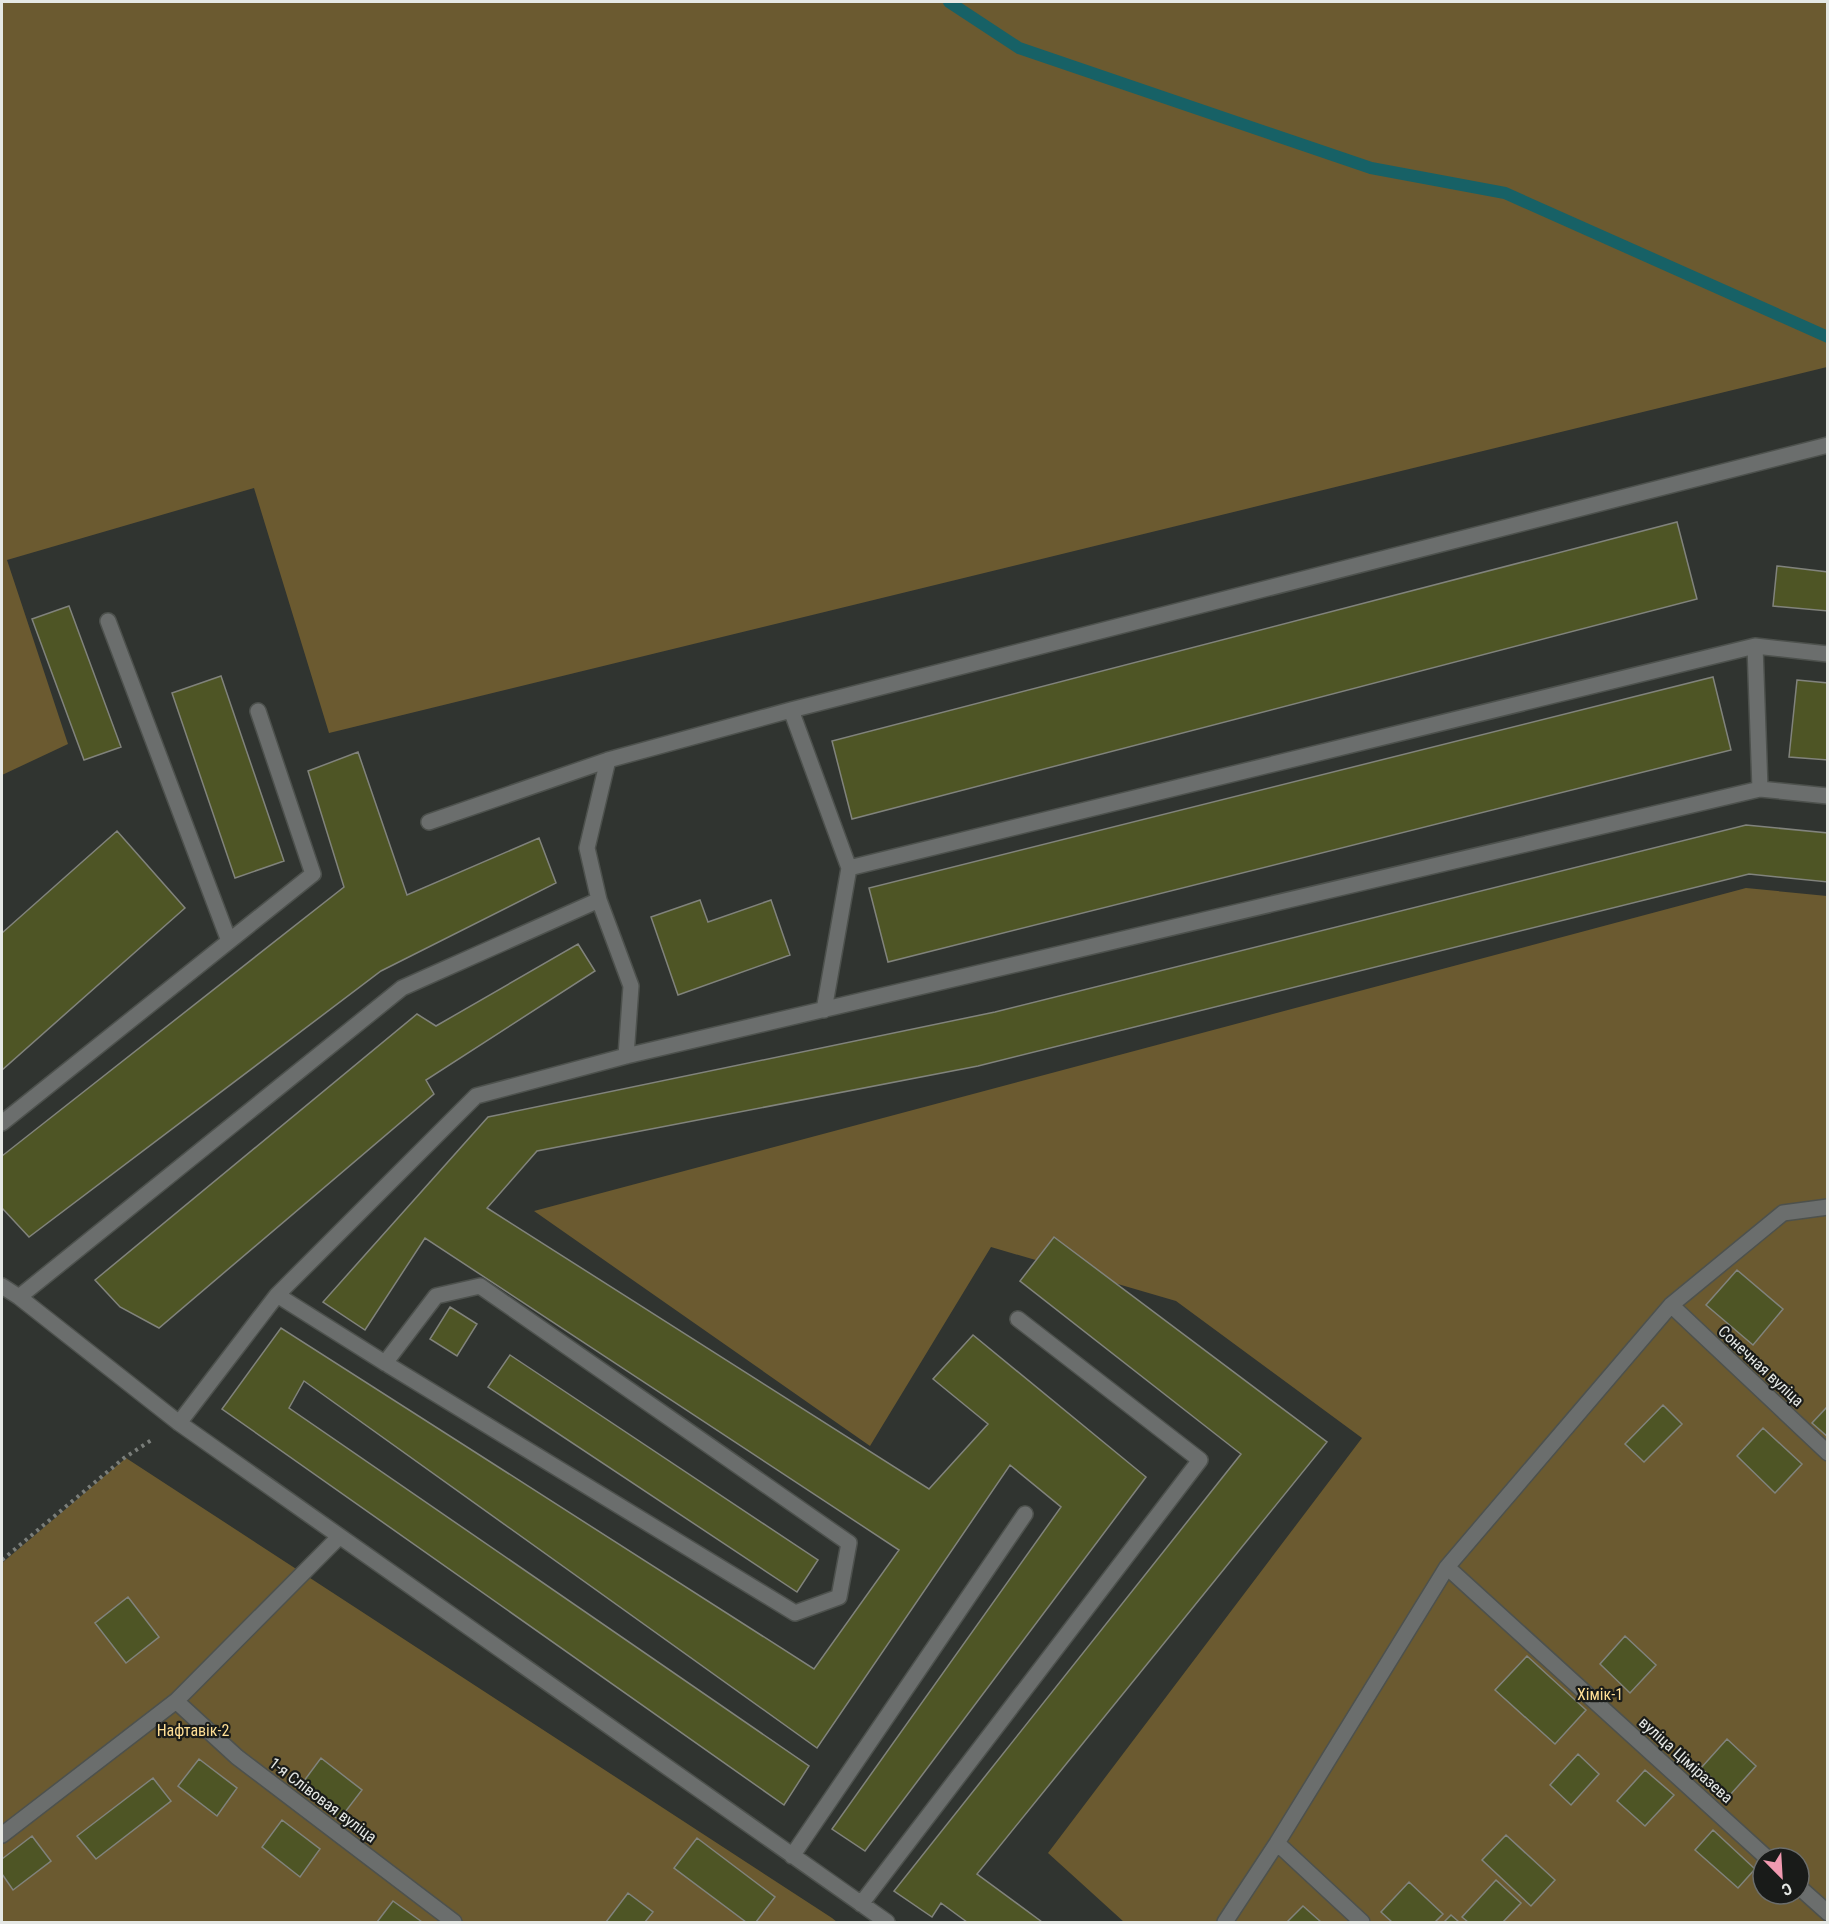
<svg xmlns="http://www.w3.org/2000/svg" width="1829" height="1924" viewBox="0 0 1829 1924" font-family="'Roboto Condensed',sans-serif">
	<rect width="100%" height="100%" fill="#303430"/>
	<path fill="#6b5a30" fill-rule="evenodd" d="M2 2H1827V367L329 733 254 488 7 560 68 744 2 775Z
		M1746 888 1827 896V1922H1124L1048 1853 1362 1438 1176 1301 991 1247 870 1446 534 1211ZM1763 1858H1799V1894H1763Z
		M126 1458 832 1918 837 1922H2V1563Z"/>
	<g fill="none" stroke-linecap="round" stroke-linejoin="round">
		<path stroke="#176166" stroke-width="12" d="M949 2 1019 48 1371 168 1505 193 1828 337"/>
	</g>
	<path fill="#4e5525" stroke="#81837c" stroke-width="1.5" d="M1677 522 1697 599 852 819 832 741Z
		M1777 566 1828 572V611L1773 606Z
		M69 606 121 747 84 760 32 619Z
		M221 676 284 861 235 878 172 693Z
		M1713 677 1731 750 888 962 869 888Z
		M1797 680 1828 683V760L1789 757Z
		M358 752 407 895 539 838 556 883 381 971 29 1237 2 1208V1156L344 887 308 771Z
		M1746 825 1828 833V882L1749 874 978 1066 537 1151 487 1208 929 1489 988 1424 933 1379 973 1335 1146 1477 865 1851 832 1829 1061 1507 1010 1465 817 1748 304 1381 289 1408 809 1766 784 1805 222 1409 281 1328 814 1669 899 1550 425 1238 365 1330 323 1302 488 1117 995 1012Z
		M117 831 185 908 2 1070V933Z
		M700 900 708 922 771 900 790 955 678 995 651 917Z
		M578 944 595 971 426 1080 434 1094 159 1328 120 1307 95 1280 417 1014 436 1026Z
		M1054 1237 1327 1442 977 1874 1042 1922H967L941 1903 932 1917 894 1891 1241 1454 1020 1281Z
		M1737 1270 1783 1309 1753 1345 1706 1305Z
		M450 1307 477 1324 457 1356 430 1339Z
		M510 1355 818 1560 797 1592 488 1387Z
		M1663 1405 1682 1424 1644 1462 1625 1444Z
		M1828 1406V1437L1812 1423Z
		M1763 1428 1802 1464 1775 1493 1737 1456Z
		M128 1597 159 1637 126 1663 95 1623Z
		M1625 1636 1656 1665 1630 1693 1600 1664Z
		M1527 1656 1586 1710 1555 1744 1495 1690Z
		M1727 1739 1756 1766 1730 1795 1701 1768Z
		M1578 1754 1599 1774 1571 1805 1550 1785Z
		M321 1758 362 1790 339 1820 298 1789Z
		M199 1759 237 1788 217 1816 178 1786Z
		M1645 1770 1674 1795 1645 1826 1617 1801Z
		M153 1778 171 1801 96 1859 77 1836Z
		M282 1820 320 1849 300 1877 262 1847Z
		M1713 1830 1755 1869 1738 1888 1695 1850Z
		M1506 1835 1555 1880 1531 1906 1482 1860Z
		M32 1836 51 1861 13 1890 2 1874V1859Z
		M697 1838 775 1897 756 1922H746L674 1868Z
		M1496 1880 1521 1903 1503 1922H1468L1462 1917Z
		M1409 1882 1443 1914 1435 1922H1392L1381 1912Z
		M628 1893 653 1912 645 1922H606Z
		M393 1901 422 1922H377Z
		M1303 1906 1321 1922H1287Z
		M1451 1915 1459 1922H1444Z"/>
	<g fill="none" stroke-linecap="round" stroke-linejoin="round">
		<g stroke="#4d514d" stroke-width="18">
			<path id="minor" d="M108 621 229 941
				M1755 646 1760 789
				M791 710 849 868 824 1010
				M608 760 587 848 599 900 631 986 626 1056
				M429 822 608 760 791 710 1828 445
				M849 868 1755 646 1828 654
				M2 1123 313 874 258 711
				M2 1286 19 1297 179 1423 887 1922
				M277 1295 385 1363 795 1613 839 1597 849 1543 480 1286 436 1296 385 1363
				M19 1297 402 988 599 900
				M1671 1305 1828 1453
				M179 1423 277 1295 476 1096 626 1056 1760 789 1828 796
				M1447 1567 1767 1858
				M176 1701 237 1757 454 1922
				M2 1835 176 1701 339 1537
				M1277 1843 1362 1922
				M792 1856 1025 1514
				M1799 1887 1828 1913
				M861 1904 1200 1460 1018 1319
				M1225 1922 1277 1843 1447 1567 1671 1305 1783 1213 1828 1207"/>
		</g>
		<path stroke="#7a7e7a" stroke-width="4" stroke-dasharray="3 4.5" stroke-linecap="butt" d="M2 1560 124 1458 153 1439"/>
		<use href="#minor" stroke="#6b6e6d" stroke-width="15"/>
	</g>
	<g text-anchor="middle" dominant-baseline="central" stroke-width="4.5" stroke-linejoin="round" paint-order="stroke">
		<g font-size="16" fill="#e5e8e5" stroke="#191b19">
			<text transform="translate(1761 1366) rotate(43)">Сонечная вуліца</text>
			<text transform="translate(1686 1760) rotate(42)">вуліца Ціміразева</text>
			<text transform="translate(323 1800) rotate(37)">1-я Слівовая вуліца</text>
		</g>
		<g font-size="16" fill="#ffdf95" stroke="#191b19">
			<text x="1600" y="1694">Хімік-1</text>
			<text x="193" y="1730">Нафтавік-2</text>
		</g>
	</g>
	<rect width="1829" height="1924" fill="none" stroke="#e5e8e5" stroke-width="6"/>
	<g transform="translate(1781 1876) rotate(156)"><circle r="28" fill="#191b19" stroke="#6b6d6b" stroke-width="1.5"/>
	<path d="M0-4.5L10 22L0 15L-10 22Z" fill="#f19ab1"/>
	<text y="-9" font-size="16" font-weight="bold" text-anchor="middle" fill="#e5e8e5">С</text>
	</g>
</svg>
